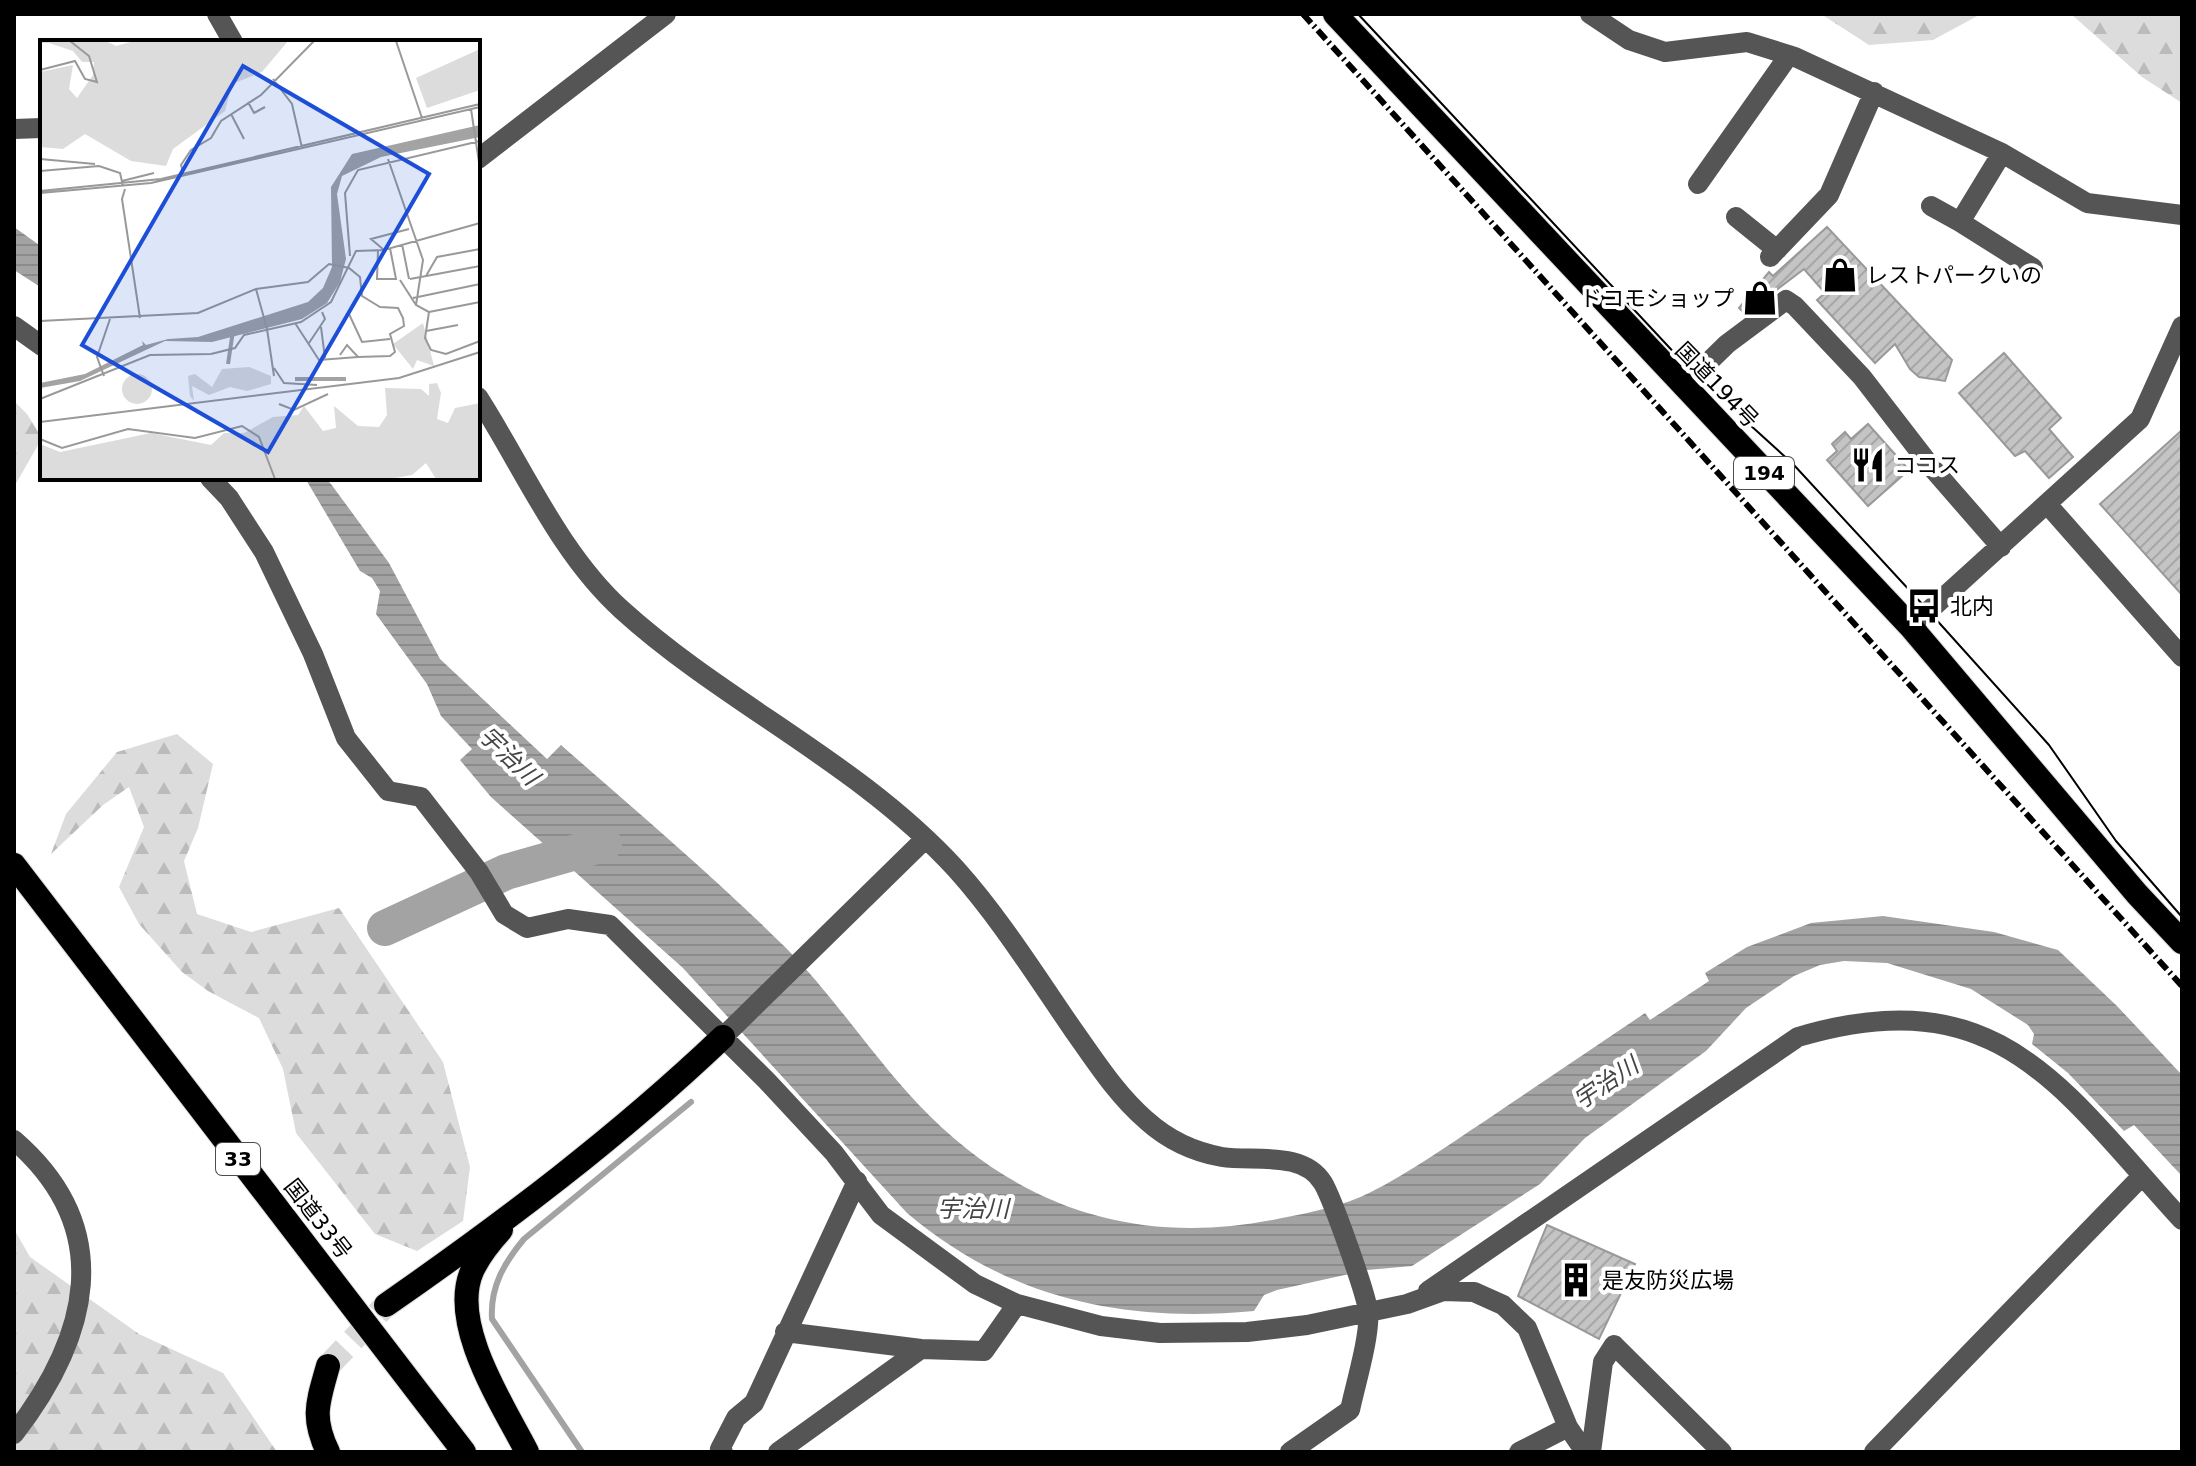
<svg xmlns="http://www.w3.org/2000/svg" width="2196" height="1466" viewBox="0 0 2196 1466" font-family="'DejaVu Sans','Noto Sans JP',sans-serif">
	<defs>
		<pattern id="forest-firs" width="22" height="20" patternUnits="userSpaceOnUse" patternTransform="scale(2)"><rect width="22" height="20" fill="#dcdcdc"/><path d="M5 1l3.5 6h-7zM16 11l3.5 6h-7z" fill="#bbb"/></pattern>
		<pattern id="water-rules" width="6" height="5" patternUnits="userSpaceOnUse" patternTransform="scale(2)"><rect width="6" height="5" fill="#a3a3a3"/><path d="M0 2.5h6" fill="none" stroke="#8b8b8b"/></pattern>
		<pattern id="building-hatch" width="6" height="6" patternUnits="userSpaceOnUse" patternTransform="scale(2)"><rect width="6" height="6" fill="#c4c4c4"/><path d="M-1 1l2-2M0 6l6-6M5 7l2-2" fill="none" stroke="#a7a7a7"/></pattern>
	</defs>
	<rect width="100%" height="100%" fill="#fff"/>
	<path fill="url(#forest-firs)" d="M1821 14H1981L1933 40 1869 45Z
		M2071 14H2182V103L2142 77Z
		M14 401 27 414 42 438 14 487Z
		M177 734 213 764 198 828 184 861 197 914 251 932 339 908 443 1062 470 1167 463 1221 417 1251 375 1234 296 1133 283 1069 259 1018 208 991 182 972 139 924 119 887 144 827 129 787 103 805 51 854 66 814 117 752Z
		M14 1229 30 1257 139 1334 223 1373 277 1452H14Z"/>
	<path fill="url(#water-rules)" d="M14 227 42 247V288L14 270Z
		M305 478H325L331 484 389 563 440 659 547 759 561 745C636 811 713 876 784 946 833 995 871 1054 918 1104 1018 1210 1141 1248 1282 1218 1313 1212 1343 1206 1371 1192 1411 1172 1448 1145 1485 1121 1538 1085 1592 1049 1645 1013L1650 1020 1709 981 1705 973 1747 947 1811 923 1883 916 1994 932 2058 950 2117 1006 2182 1075V1176L2134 1125 2124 1131 2068 1073 2032 1044 2034 1034 2028 1025 1971 989 1887 963 1844 961 1820 965 1794 976 1746 1008 1706 1051 1585 1138 1540 1184 1412 1266 1367 1270 1277 1290 1264 1295 1254 1311C1123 1323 1009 1299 907 1213L683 968 491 797 460 760 472 749 441 716 427 684 376 614 380 591 372 578 360 571Z"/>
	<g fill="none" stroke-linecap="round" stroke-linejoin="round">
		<path stroke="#a3a3a3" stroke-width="6" d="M582 1452 492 1319C490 1287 504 1263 524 1239L691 1102"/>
		<path stroke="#a3a3a3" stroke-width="36" d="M385 928 506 872 604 844"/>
	</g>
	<path fill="url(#building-hatch)" stroke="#999" stroke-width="2" d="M1827 227 1952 360 1945 381 1919 377 1910 369 1895 344 1875 363 1817 300 1825 293 1804 269 1745 314 1739 308 1769 272 1773 276Z
		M2004 353 2061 418 2049 429 2073 457 2049 478 2025 451 2015 456 1959 393Z
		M1868 424 1909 470 1868 506 1827 460 1837 451 1832 444 1845 432 1851 439Z
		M2182 430V595L2100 504Z
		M1547 1225 1635 1264 1599 1339 1518 1296Z"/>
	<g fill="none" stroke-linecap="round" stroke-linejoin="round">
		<path stroke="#d9d9d9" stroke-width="24" stroke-dasharray="24 12" stroke-linecap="butt" d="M328 1366 386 1305"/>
		<g stroke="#dbdbdb" stroke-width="26">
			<path id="highway" d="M1335 14 1911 627 2137 894 2182 942
				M14 865 464 1452
				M501 1230C490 1242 479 1256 472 1271 449 1324 503 1405 527 1452
				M386 1305C504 1223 619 1136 723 1037
				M328 1366C318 1402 311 1417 328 1452"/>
		</g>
		<path stroke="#555" stroke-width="20" d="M217 14 233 42
			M1590 14 1629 40 1665 52 1747 42 1795 57 2002 153 2087 203 2182 215
			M14 129 42 128
			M2002 153 1960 222 2033 268
			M478 159 666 14
			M1698 184 1789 55
			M1931 206 1960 222
			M1736 217 1777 250
			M1770 257 1829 195 1874 92
			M14 326 42 346
			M1683 387 1727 344 1786 300 1795 306 1862 377 1933 469 2001 547
			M478 397C523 467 559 553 622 610 727 705 858 762 956 869 1000 918 1036 976 1074 1031 1096 1062 1117 1095 1146 1120 1167 1139 1194 1152 1222 1157 1253 1162 1303 1150 1323 1183 1332 1198 1366 1293 1368 1311 1371 1333 1355 1386 1350 1410L1290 1452
			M210 478 229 498 264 552 313 654 346 738 388 791 421 797 479 872 504 914 527 928 568 919 610 925 767 1081 834 1153 881 1215 975 1284 1017 1304 1101 1326 1160 1333 1247 1332 1307 1325 1407 1304 1443 1291 1474 1292 1503 1305 1527 1328 1568 1427 1585 1452
			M2047 504 2182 657
			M1911 627 2140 419 2182 326
			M723 1037 925 839
			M14 1140C118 1230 88 1338 14 1434
			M1428 1291 1798 1037C1999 977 2062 1089 2182 1220
			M785 1332 921 1349 984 1351 1017 1304
			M723 1452 720 1449 736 1418 754 1403 857 1181
			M778 1452 921 1349
			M1519 1452 1568 1427
			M1591 1452 1603 1362 1614 1345 1722 1452
			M1874 1452 2142 1176"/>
		<use href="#highway" stroke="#000" stroke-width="24"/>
		<path stroke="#000" stroke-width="2" d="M1358 14 1695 375 1793 464 1924 606 2049 745 2116 841 2182 917"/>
		<path stroke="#000" stroke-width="6" stroke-dasharray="12 4 2 4" stroke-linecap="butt" d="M1303 14 2182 986"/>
	</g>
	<defs>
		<g id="shop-bare" transform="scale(2.76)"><path d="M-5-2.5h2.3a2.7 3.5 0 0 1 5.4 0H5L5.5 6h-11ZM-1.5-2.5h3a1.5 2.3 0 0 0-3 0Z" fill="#000" stroke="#fff" stroke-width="2.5" paint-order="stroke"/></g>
		<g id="restaurant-bare" transform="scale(2.76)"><path d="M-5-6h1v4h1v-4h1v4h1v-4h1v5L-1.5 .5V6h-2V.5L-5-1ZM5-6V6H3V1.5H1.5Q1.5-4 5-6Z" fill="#000" stroke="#fff" stroke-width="2.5" paint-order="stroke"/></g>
		<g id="bus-bare" transform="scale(2.76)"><path d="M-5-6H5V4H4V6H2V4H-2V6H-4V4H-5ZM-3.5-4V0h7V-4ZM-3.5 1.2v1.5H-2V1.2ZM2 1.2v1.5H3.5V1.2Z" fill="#000" stroke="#fff" stroke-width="2.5" paint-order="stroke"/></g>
		<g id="building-bare" transform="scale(2.76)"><path d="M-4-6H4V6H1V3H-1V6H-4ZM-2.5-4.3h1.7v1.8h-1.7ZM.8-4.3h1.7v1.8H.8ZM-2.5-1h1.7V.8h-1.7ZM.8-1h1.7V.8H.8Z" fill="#000" stroke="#fff" stroke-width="2.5" paint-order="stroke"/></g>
	</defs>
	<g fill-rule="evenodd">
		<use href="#shop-bare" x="1840" y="275"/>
		<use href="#shop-bare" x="1760" y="298"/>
		<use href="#restaurant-bare" x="1868" y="465"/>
		<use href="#bus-bare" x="1924" y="606"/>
		<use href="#building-bare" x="1576" y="1280"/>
	</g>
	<g text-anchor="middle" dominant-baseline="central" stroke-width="8" stroke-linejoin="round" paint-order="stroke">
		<g fill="#fff" stroke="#4c4c4c" stroke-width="2">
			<rect x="1734" y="457" width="60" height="32" rx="6"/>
			<rect x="216" y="1143" width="44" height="32" rx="6"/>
		</g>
		<g font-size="20" font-weight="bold" fill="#000">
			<text x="1764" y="473">194</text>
			<text x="238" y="1159">33</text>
		</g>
		<g font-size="22" fill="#000" stroke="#fff" text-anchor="start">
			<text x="1866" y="275">レストパークいの</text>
			<text x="1734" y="298" text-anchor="end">ドコモショップ</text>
			<text x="1894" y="465">ココス</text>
			<text x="1950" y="606">北内</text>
			<text x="1602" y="1280">是友防災広場</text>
		</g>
		<g font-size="22" fill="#000" stroke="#fff">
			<text transform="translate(1717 385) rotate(46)">国道194号</text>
			<text transform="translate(318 1219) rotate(52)">国道33号</text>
		</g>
		<g font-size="24" font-style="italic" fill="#444" stroke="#fff">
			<text transform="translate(509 756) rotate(44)">宇治川</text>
			<text transform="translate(1606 1083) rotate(-34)">宇治川</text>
			<text x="973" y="1209">宇治川</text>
		</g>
	</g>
	<g transform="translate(40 40)">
		<rect width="440" height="440" fill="#fff"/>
		<path d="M440 9V50L387 68 376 38Z" fill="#dcdcdc"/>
		<path d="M0 1H66L76 6 94 1H248L222 32 192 44 185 71 133 109 126 126 91 121 45 94 23 109 0 107V32L33 25 29 49 37 58 53 35 54 22H42L33 11 9 3H2L0 9ZM383 283 394 326 377 320 373 329 353 304ZM209 327 231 336V344L207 351 190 347 169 355 152 346 154 361 150 356 148 336 155 334 172 347 182 329ZM82 349a15 15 0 1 1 30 0a15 15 0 1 1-30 0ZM397 343 401 353 397 379 408 383 415 368 440 363V439H396L386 423 372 435 349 439H0V404L20 412 111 393 171 405 184 393H204L233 377 258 375 264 366 283 391 296 388 294 366 318 386 339 387 347 375 345 348 381 349 389 356V344Z" fill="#dcdcdc"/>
		<path d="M440 85V97L341 117 302 136 297 154 306 219 300 242 287 263 262 279 172 302 125 301 40 341 0 348V343L45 334 103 305 102 301 106 305 128 299 158 297 268 262 283 248 292 227 291 147 312 114Z" fill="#a3a3a3"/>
		<path fill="none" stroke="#a3a3a3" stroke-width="4" d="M188 324 193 291M255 339H306"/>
		<path fill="none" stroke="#999" stroke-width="2" d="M356 1 383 81M0 30 35 21 45 39 57 42 49 16 30 1M233 39 252 64 262 108M208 62 214 73 225 67M431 69 440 129M191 74 204 99M0 119 55 124M348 119 383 220 376 265M0 131 59 126 80 133 83 146M144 136 141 125 151 110 171 98 181 81 221 55 274 1M82 141 114 133M85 149 82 159 100 278M0 151 121 139 440 64M0 153 111 143 440 67M362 204 369 239M344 210 331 199 369 189M338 211 337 239H356L350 208M310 216 305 153 318 130 440 101M386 236 397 217 440 209M370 239 440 226M360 240 376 265 389 272 385 298 391 310 406 314 440 301M216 249 227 289M373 258 440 244M389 272 440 262M309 274 322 302 350 299M0 281 158 273 216 249 268 242 289 224 309 228 320 237 322 256 340 267 358 268 363 278 364 286 350 294 355 312 350 316 318 317 307 305 300 315M255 283 279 320 318 317M281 287 285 318M227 289 234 336M386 291 418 285M269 303 285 279 282 272M234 328 244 343 277 345M64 336 57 317 70 279M0 359 110 315 171 314 195 308 204 295 261 282 291 262 316 211 344 210 440 183M239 364 254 370 288 354M0 382 359 338 440 312M0 399 22 408 88 389 155 398 202 386 219 397 235 439"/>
		<path fill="#1d4ed8" fill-opacity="0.15" stroke="#1d4ed8" stroke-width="4" d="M203 26 389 134 228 412 42 305Z"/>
		<rect width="440" height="440" fill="none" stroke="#000" stroke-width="4"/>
	</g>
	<rect width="2196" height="1466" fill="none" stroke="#000000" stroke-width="32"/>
</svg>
